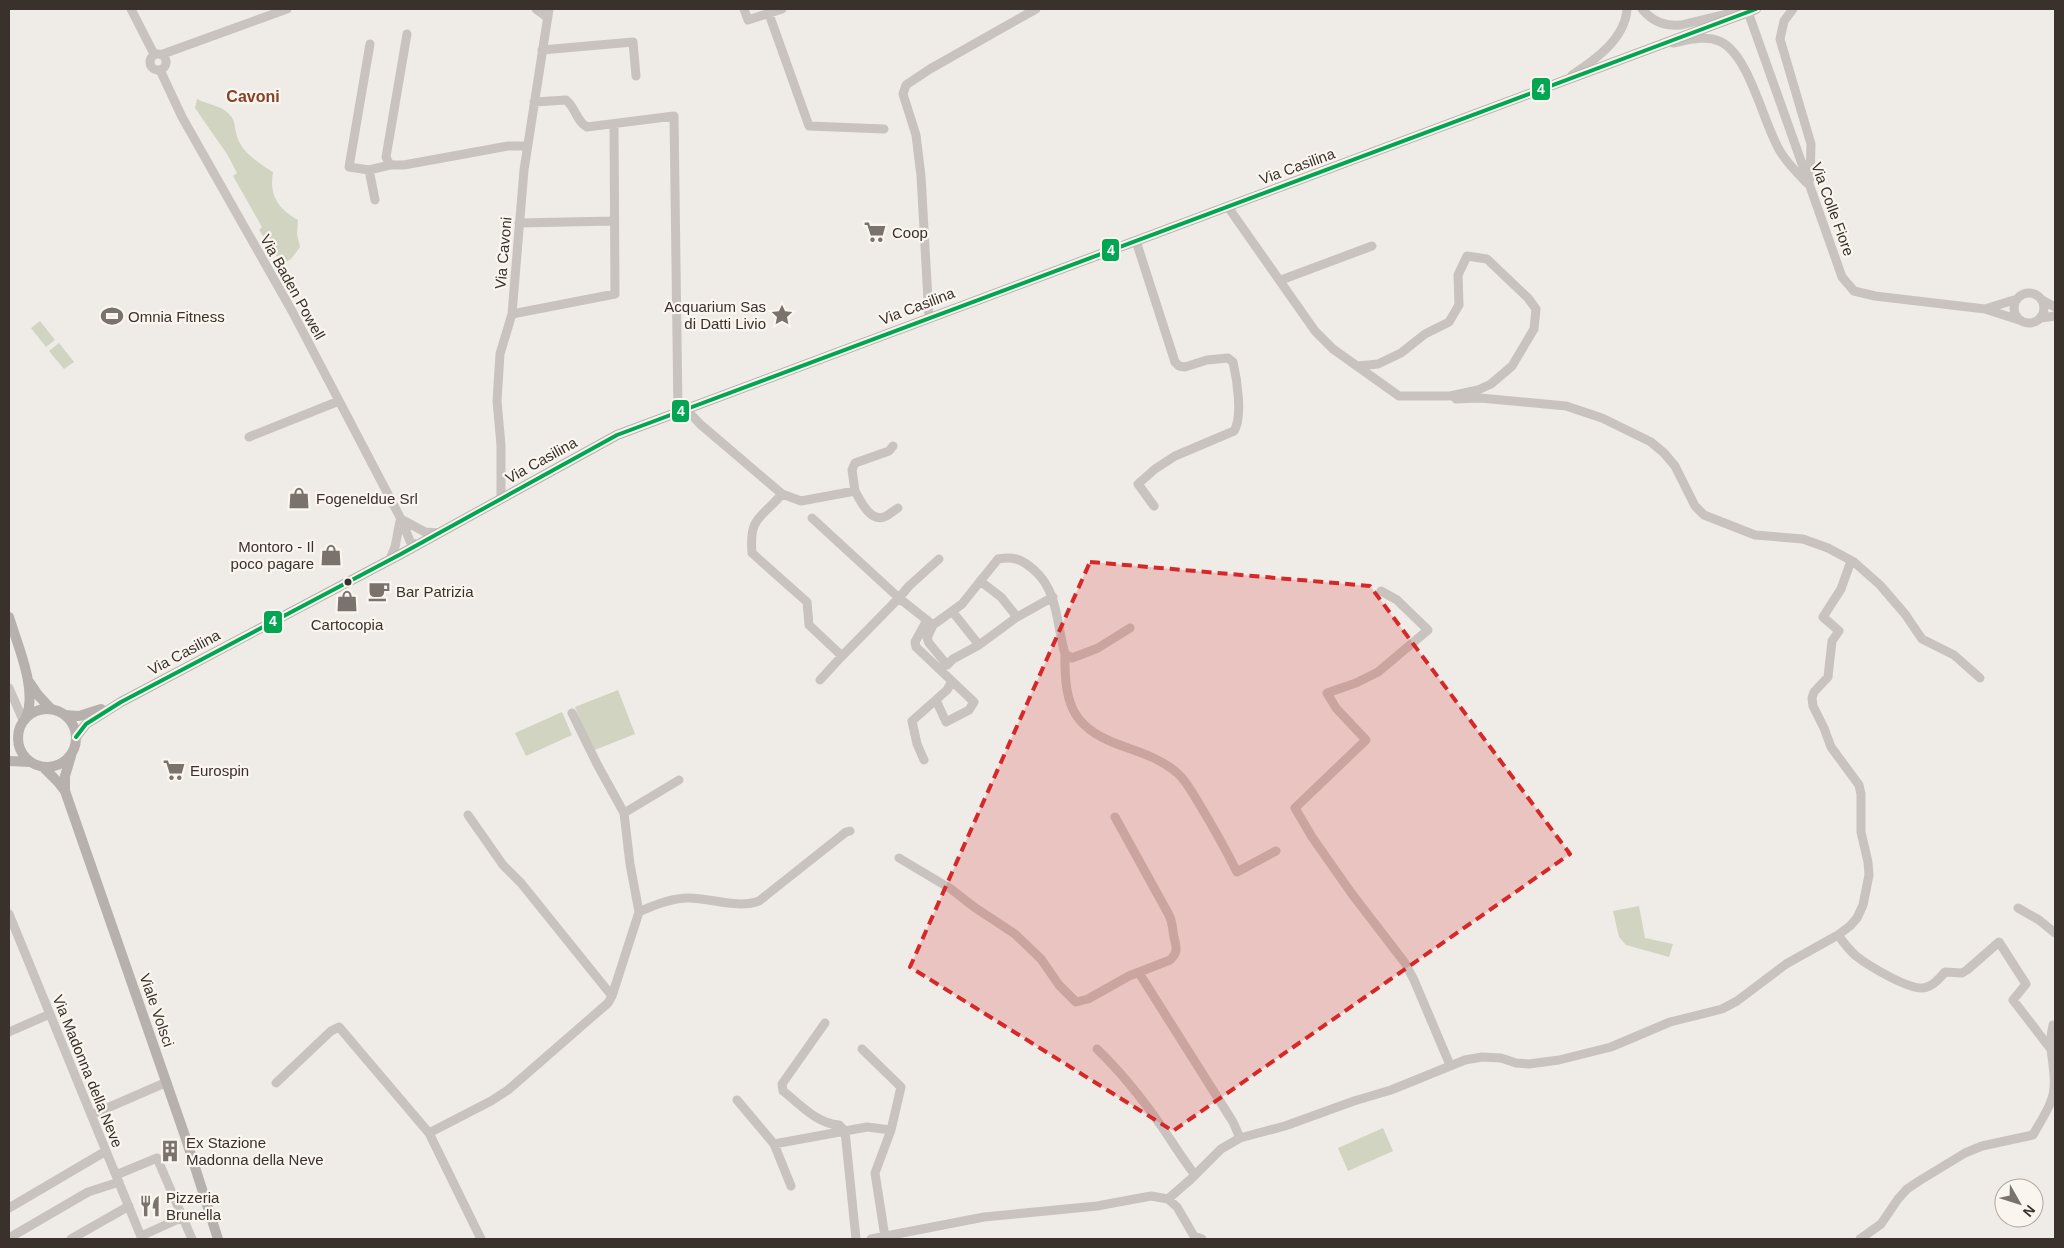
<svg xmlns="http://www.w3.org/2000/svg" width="2064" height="1248" viewBox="0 0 2064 1248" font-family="Arial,sans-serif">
	<rect width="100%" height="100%" fill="#efebe6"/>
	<path fill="#d0d4c1" d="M197 99C208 105 221 105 229 114 236 121 234 127 237 136 241 152 260 164 273 172 269 196 278 208 298 220L297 234 300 247 291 259 282 264 259 230 262 227 233 176 237 173 227 154 195 108Z
		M40 321 55 340 46 347 31 328Z
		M59 343 74 362 64 369 49 351Z
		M618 690 635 734 592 751 575 707Z
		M562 712 572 735 526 756 515 733Z
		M1639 906 1645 938 1673 944 1669 957 1626 945 1619 937 1613 911Z
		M1383 1128 1393 1151 1348 1171 1338 1148Z"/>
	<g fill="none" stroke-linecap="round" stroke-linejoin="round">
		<path stroke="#c8c3be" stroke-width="9" d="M131 9 154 54
			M536 9 547 17
			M744 9 748 20 782 9
			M1642 9C1653 22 1664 26 1681 25L1747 9
			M1793 9 1784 21 1780 39 1811 144 1810 179
			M769 14 809 126 884 129
			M407 34 386 157 390 165H404L508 146H527
			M1673 43C1688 40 1705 35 1719 41 1749 53 1763 123 1780 151 1787 163 1797 173 1807 183
			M370 44 349 167 369 170 390 165
			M542 50 633 42 636 76
			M150 62a8 8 0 1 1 16 0a8 8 0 1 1-16 0Z
			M163 54 287 9
			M160 70 182 117 292 311 401 519 410 541 416 545
			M1572 75C1595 60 1625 39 1627 9
			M534 102 566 100C576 108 576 121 587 127L674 116 678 412
			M1801 161 1842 277 1854 291 1875 296 1985 309 2019 320
			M369 170 375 200
			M1228 207 1315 331 1333 349 1399 396H1450L1478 390 1491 384 1512 366 1534 329 1536 309 1528 298 1487 259 1467 256 1458 275 1459 305 1449 322 1425 334 1401 353 1378 364 1357 366
			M519 223 614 221
			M1136 241 1175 362 1179 366 1185 367 1207 360 1228 358 1233 362C1237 379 1243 417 1234 431L1175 456 1155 469 1138 484 1154 506
			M1281 280 1372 246
			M2014 308a15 15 0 1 1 30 0a15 15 0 1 1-30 0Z
			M2042 300 2055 307
			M1985 309 2017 299
			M512 314 615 294 614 124
			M929 318 921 176 916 135 903 94 906 85 930 69 1036 9
			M2041 318 2055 316
			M1456 399 1480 398 1566 406 1602 418 1651 442 1664 453 1675 466 1695 506 1704 515 1755 535 1803 539 1828 548 1854 562 1880 585 1905 614 1922 639 1954 655 1980 678
			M686 409 700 424 782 494C761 519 749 516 752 553L807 602 809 625 842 656 899 598 933 625 962 604 998 559C1013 556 1021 559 1033 569 1059 591 1056 624 1065 654L1072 658 1098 648 1130 628
			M249 437 339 401
			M855 491 852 470 855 463 889 451 893 446
			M782 494 801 501 855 491C860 500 870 522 884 517 888 516 893 511 898 508
			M501 499V445L497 401 500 354 512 314 524 170 549 9
			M812 518 899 598 909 586 939 559
			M401 519 425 532 439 533
			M390 559 395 547 400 521
			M980 581 1001 597 1017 617 1053 597
			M1381 591 1397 600 1428 630 1378 672 1356 683 1327 693 1336 708 1366 740 1295 808 1312 837 1352 894 1405 963 1414 980 1450 1065
			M952 611 979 645 1017 617
			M927 620 915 642 916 647 974 702 969 710 946 722 936 700
			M933 625 927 638 929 643 947 665 953 659 979 645
			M1065 654C1064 710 1075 730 1128 748 1145 754 1162 760 1176 772 1185 779 1192 792 1198 802 1212 825 1225 848 1237 872L1276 851
			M820 680 842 656
			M9 688 23 720
			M572 713 597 764 624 813 679 780
			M924 760 917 744 912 721 947 690 952 681
			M468 815 503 865 521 883 612 996
			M899 858 951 889 974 907 1015 934 1041 959 1059 985 1076 1002 1088 999 1129 976 1170 960C1181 950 1174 943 1173 931 1172 925 1172 921 1169 915L1115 817
			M2018 908 2039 920 2055 933
			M639 912C654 905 671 898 688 898 712 898 737 909 759 901L846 832 850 831
			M9 914 142 1239
			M1838 935C1844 943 1849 950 1856 956 1869 966 1907 989 1923 988 1932 987 1939 979 1945 972L1962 973 1967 970 1999 942 2026 984 2013 1000 2050 1048
			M1139 973 1233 1122 1240 1138
			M825 1023 782 1084 783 1091C800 1104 817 1124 839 1125L845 1131 856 1239
			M9 1032 50 1014
			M862 1049 901 1087 891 1130
			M1097 1049C1122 1073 1144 1101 1164 1130 1174 1145 1184 1161 1195 1175
			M276 1083 331 1031 339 1027 429 1133
			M737 1100 774 1144 867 1127 891 1130 875 1173 885 1237
			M91 1115 167 1082
			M774 1144 791 1186
			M116 1175 157 1158 192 1239
			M1168 1199 1191 1179 1221 1149 1240 1138 1285 1126 1354 1101 1391 1090 1465 1060 1482 1057 1501 1058 1516 1063 1529 1064 1559 1060 1611 1047 1670 1022 1722 1009 1737 1001 1786 964 1838 935 1850 926 1857 918 1863 905 1869 875 1868 862 1861 832V794L1859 785 1831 747 1824 728 1813 706 1812 698 1814 692 1828 677 1832 641 1839 631 1823 617 1841 589 1851 561
			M9 1208 106 1151
			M141 1236 183 1217
			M9 1238 88 1192 119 1182
			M71 1239 129 1206
			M481 1239 429 1133 491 1101 508 1090 608 1003 612 996 639 912 630 864 624 813
			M871 1239 984 1217 1097 1206 1151 1196 1168 1199 1177 1207 1194 1236 1202 1239
			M1860 1239 1881 1224 1898 1199 1907 1189 1919 1181 1965 1153 1982 1146 2033 1135C2041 1120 2053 1104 2054 1088 2056 1066 2047 1049 2053 1025H2055"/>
		<path stroke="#b7b1ad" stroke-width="10" d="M9 617C17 644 38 690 26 717
			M30 683 38 695 51 709
			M18 738a29 29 0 1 1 58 0a29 29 0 1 1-58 0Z
			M65 715 79 716 101 709
			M76 737 86 724 121 702 401 554 617 435 1756 9
			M9 761 30 762
			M43 767 58 782 65 791 185 1136 218 1239
			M65 791V776L71 756"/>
		<path stroke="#c8c3be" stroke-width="9" d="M1747 9 1801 161"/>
		<g stroke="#faf5ef" stroke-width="8">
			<path id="bus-1" d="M76 737 86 724 121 702 401 554 617 435 1756 9"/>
		</g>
		<use href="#bus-1" stroke="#00a651" stroke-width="4"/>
	</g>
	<path fill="#d62828" fill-opacity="0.2" stroke="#d62828" stroke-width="4" stroke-dasharray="10 6" stroke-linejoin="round" d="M1090 562 1370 586 1570 854 1173 1131 910 967Z"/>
	<defs>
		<g id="supermarket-bare" transform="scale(1.725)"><path d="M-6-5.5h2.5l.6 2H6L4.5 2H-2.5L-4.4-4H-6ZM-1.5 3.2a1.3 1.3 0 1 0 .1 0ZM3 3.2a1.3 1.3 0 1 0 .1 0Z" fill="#79726d" stroke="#faf5ef" stroke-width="2.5" paint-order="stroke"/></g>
		<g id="sight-bare" transform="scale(1.725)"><path d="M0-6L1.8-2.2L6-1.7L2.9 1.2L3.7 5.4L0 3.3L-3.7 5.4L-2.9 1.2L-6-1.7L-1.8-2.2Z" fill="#79726d" stroke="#faf5ef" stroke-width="2.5" paint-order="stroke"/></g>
		<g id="stadium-bare" transform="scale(1.725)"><path d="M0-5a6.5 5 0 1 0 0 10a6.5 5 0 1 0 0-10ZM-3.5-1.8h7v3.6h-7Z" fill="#79726d" stroke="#faf5ef" stroke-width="2.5" paint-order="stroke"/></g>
		<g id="shop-bare" transform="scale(1.725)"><path d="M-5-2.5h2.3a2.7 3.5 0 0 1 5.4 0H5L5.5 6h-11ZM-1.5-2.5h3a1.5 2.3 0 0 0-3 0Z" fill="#79726d" stroke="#faf5ef" stroke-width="2.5" paint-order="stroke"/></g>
		<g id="cafe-bare" transform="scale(1.725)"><path d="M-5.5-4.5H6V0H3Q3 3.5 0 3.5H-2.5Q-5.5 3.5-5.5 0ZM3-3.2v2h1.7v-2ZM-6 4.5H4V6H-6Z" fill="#79726d" stroke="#faf5ef" stroke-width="2.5" paint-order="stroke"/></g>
		<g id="building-bare" transform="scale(1.725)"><path d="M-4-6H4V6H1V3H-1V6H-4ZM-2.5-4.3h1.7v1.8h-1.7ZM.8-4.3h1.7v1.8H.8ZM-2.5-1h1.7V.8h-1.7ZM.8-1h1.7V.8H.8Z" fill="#79726d" stroke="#faf5ef" stroke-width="2.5" paint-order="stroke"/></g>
		<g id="restaurant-bare" transform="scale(1.725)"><path d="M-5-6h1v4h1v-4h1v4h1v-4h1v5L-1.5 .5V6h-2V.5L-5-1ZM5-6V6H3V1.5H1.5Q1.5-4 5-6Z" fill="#79726d" stroke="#faf5ef" stroke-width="2.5" paint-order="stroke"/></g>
	</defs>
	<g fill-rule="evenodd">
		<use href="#supermarket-bare" x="875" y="232"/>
		<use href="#sight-bare" x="782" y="315"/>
		<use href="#stadium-bare" x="112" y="316"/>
		<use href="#shop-bare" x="299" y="498"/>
		<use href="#shop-bare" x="331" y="555"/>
		<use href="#cafe-bare" x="379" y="591"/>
		<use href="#shop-bare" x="347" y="601"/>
		<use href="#supermarket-bare" x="174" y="770"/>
		<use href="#building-bare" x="170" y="1151"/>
		<use href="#restaurant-bare" x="150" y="1206"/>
	</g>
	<circle fill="#3a312c" stroke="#faf5ef" stroke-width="2" cx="348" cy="582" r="4.5"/>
	<g text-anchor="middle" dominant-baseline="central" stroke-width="4.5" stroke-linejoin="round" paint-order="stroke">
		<g font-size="15" fill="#3a312c" stroke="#faf5ef">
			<text transform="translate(1297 166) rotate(-20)">Via Casilina</text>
			<text transform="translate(1833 209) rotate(70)">Via Colle Fiore</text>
			<text transform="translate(503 253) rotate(-85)">Via Cavoni</text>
			<text transform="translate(293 287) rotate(61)">Via Baden Powell</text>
			<text transform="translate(917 306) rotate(-21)">Via Casilina</text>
			<text transform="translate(541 460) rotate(-29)">Via Casilina</text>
			<text transform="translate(184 652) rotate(-28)">Via Casilina</text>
			<text transform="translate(157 1010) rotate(71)">Viale Volsci</text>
			<text transform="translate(88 1071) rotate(68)">Via Madonna della Neve</text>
		</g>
		<g font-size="15" fill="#3a312c" stroke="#faf5ef" text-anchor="start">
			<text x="892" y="232">Coop</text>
			<text x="766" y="306" text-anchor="end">Acquarium Sas<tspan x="766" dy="17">di Datti Livio</tspan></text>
			<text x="128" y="316">Omnia Fitness</text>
			<text x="316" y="498">Fogeneldue Srl</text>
			<text x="314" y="546" text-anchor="end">Montoro - Il<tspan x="314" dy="17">poco pagare</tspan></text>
			<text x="396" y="591">Bar Patrizia</text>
			<text x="347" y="624" text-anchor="middle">Cartocopia</text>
			<text x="190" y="770">Eurospin</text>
			<text x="186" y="1142">Ex Stazione<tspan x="186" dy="17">Madonna della Neve</tspan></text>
			<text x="166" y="1197">Pizzeria<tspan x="166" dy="17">Brunella</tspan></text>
		</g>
		<g font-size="16" font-weight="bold" fill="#844229" stroke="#faf5ef">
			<text x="253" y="96">Cavoni</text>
		</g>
	</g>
	<g stroke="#faf5ef" stroke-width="2">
		<rect x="1531" y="77" width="20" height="24" rx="5" fill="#00a651"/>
		<rect x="1101" y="238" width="19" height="24" rx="5" fill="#00a651"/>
		<rect x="671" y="399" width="19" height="24" rx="5" fill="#00a651"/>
		<rect x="263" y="610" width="20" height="24" rx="5" fill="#00a651"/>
	</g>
	<g font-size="14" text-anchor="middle" font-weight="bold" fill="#fff">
		<text x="1541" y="94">4</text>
		<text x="1111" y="255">4</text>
		<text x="681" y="416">4</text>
		<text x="273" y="626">4</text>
	</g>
	<rect width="2064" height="1248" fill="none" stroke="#3a312c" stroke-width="20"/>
	<g transform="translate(2019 1203) rotate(129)"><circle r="24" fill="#faf5ef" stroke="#ada7a1"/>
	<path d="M0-4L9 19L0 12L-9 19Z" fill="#79726d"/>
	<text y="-8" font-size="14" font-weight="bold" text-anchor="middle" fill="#3a312c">N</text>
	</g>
</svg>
